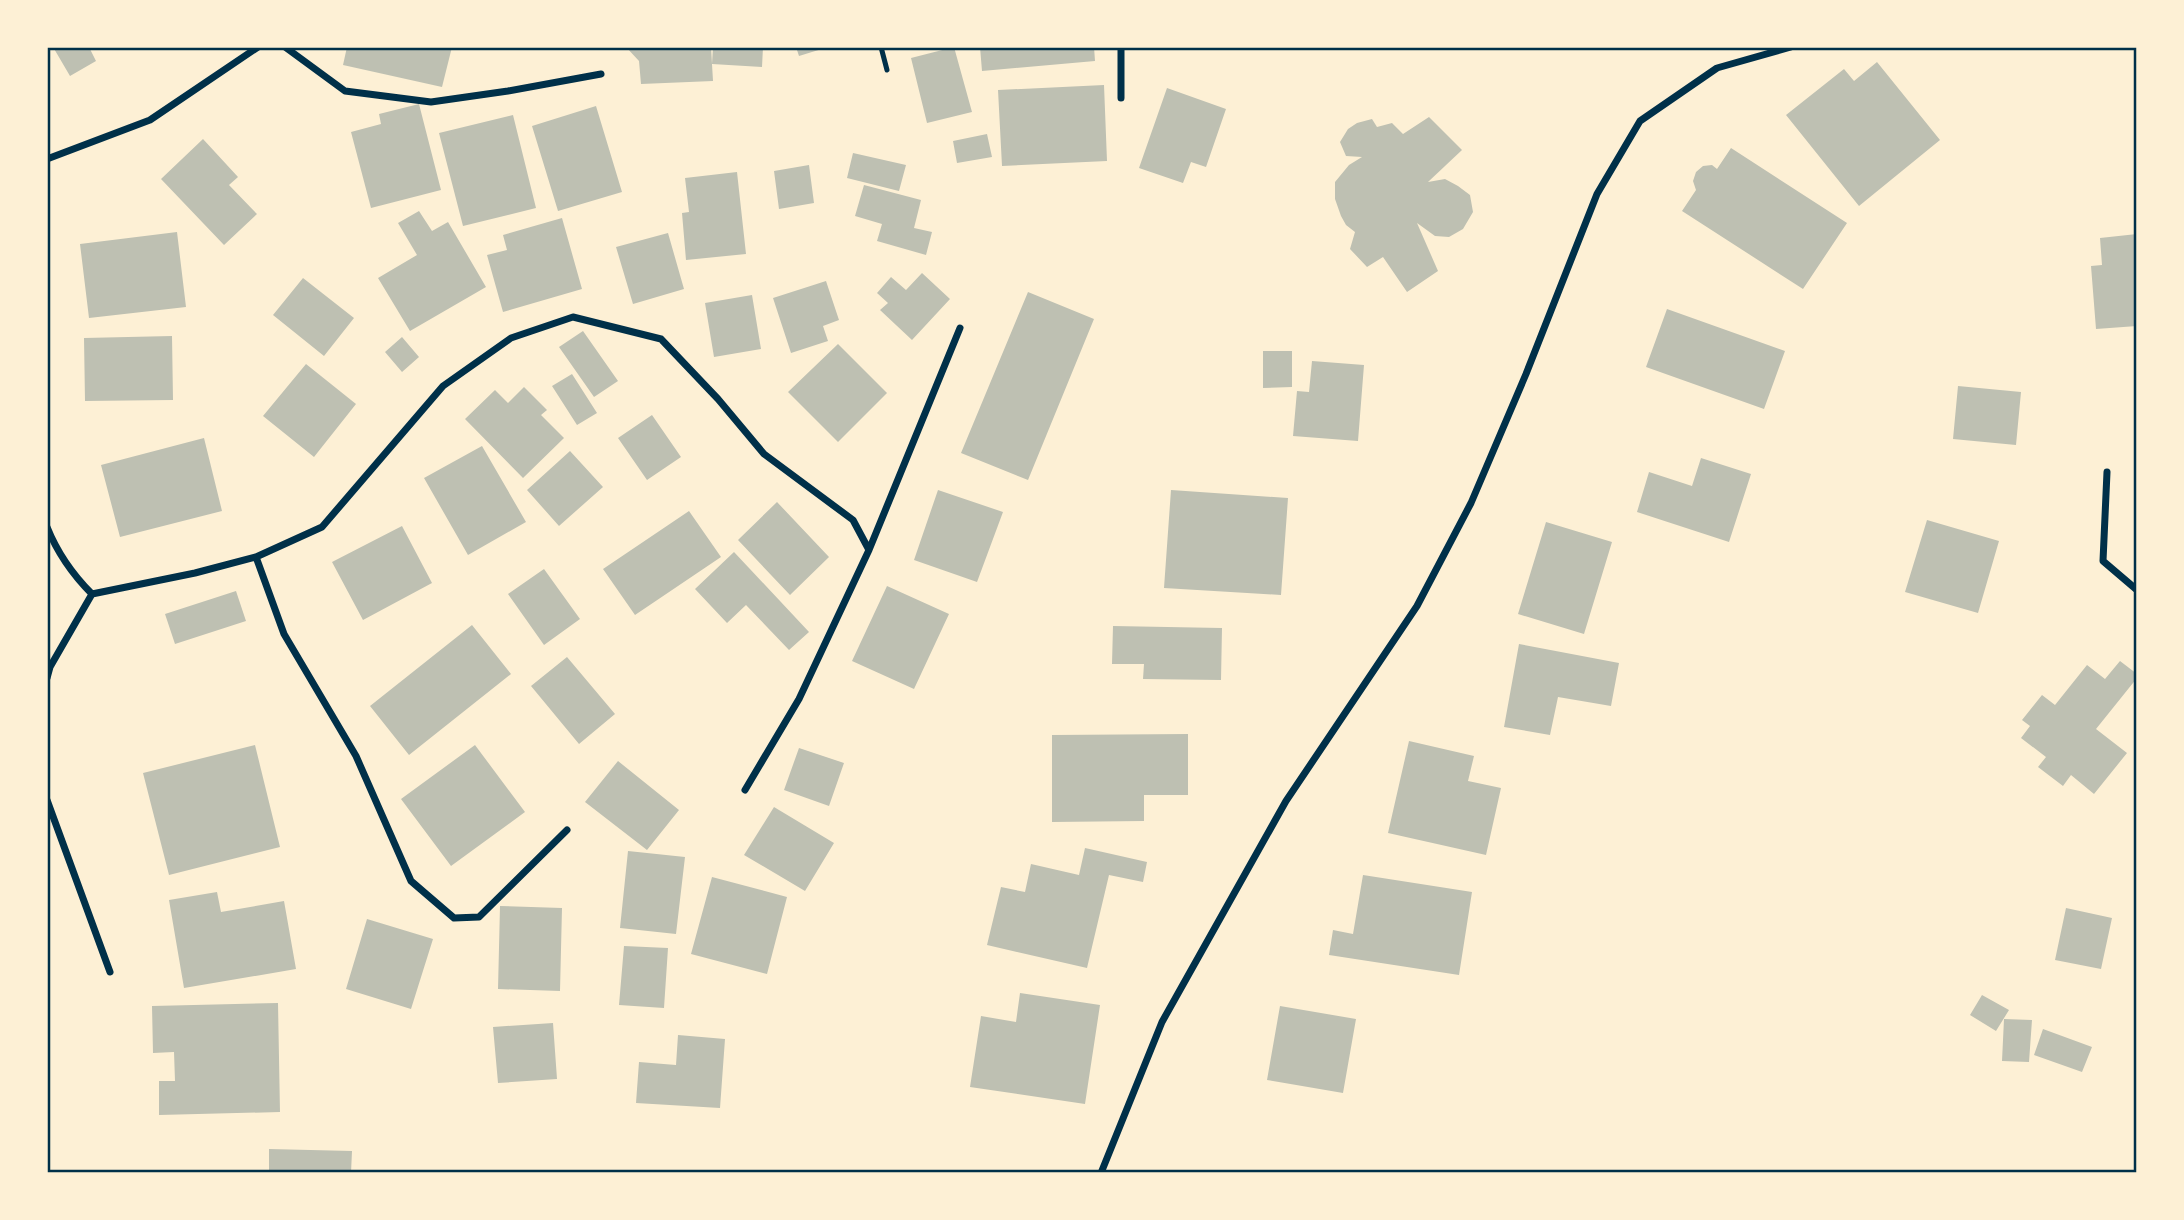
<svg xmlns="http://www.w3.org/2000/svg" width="2184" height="1220" viewBox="0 0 2184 1220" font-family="Lora,serif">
	<rect width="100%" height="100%" fill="#fdf0d5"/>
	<path fill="#bec0b2" d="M53 47H89L96 61 70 76Z
		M347 47H452L442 87 343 65Z
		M626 47H711L713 81 641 84 639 61Z
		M713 47H763L762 67 712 64Z
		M796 47H825V48L799 56Z
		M954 47 972 112 927 123 911 58Z
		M980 47H1094L1095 61 982 71Z
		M1877 62 1940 140 1859 206 1786 115 1844 69 1854 81Z
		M1104 85 1107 161 1002 166 998 90Z
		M1167 88 1226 109 1206 167 1191 162 1183 183 1139 168Z
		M419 104 441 190 371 208 351 132 381 124 379 114Z
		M596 106 622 192 558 211 532 126Z
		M513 115 536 208 463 226 439 133Z
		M1429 117 1462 150 1428 182 1445 179 1458 186 1470 195 1473 212 1463 229 1449 237 1435 236 1417 223 1438 271 1407 292 1383 257 1367 267 1350 249 1355 232 1346 225 1341 216 1335 199V182L1349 165 1362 157 1346 156 1340 142 1348 129 1357 123 1372 119 1377 127 1392 123 1403 134Z
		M987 134 992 157 957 163 953 141Z
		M203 139 238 177 229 185 257 214 224 245 161 179Z
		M1731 148 1847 223 1803 289 1682 211 1696 190 1693 181 1696 172 1703 166 1712 165 1717 169Z
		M853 153 906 165 899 191 847 178Z
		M809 165 814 203 779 209 774 171Z
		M737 172 746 254 686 260 682 213 689 212 685 178Z
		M864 185 921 200 914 228 932 232 926 255 877 241 882 224 855 216Z
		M419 211 432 231 448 222 486 287 410 331 378 278 417 255 398 223Z
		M562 218 582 289 503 312 487 255 507 250 503 235Z
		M177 232 186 307 89 318 80 244Z
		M668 233 684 289 633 304 616 247Z
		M2137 234V326L2096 329 2091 266 2102 265 2100 238Z
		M922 273 950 299 912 340 880 310 888 303 877 293 891 277 906 290Z
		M303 278 354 318 324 356 273 315Z
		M826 281 839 320 823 326 828 341 791 353 773 298Z
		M1028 292 1094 319 1028 480 961 453Z
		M752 295 761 349 714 357 705 303Z
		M1667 309 1785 351 1764 409 1646 367Z
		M583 331 618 381 594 397 559 347Z
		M172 336 173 400 85 401 84 338Z
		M402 337 419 357 402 372 385 352Z
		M838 344 887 393 838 442 788 392Z
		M1263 351H1292V387L1263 388Z
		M1312 361 1364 365 1358 441 1293 436 1297 391 1309 392Z
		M306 364 356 404 314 457 263 416Z
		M572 374 597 413 577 425 552 386Z
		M1958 386 2021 392 2016 445 1953 439Z
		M524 387 547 410 541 415 564 438 523 478 465 419 495 390 508 403Z
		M652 415 681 457 647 480 618 438Z
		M204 438 222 511 120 537 101 465Z
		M482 446 526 522 468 555 424 478Z
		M570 451 603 487 559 526 527 490Z
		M1701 458 1751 474 1729 542 1637 512 1649 472 1692 486Z
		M938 490 1003 512 977 582 914 560Z
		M1171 490 1288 498 1281 595 1164 588Z
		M777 502 829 557 790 595 738 540Z
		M689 511 721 557 635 615 603 569Z
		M1927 520 1999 541 1978 613 1905 592Z
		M1546 522 1612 542 1584 634 1518 614Z
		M402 526 432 583 363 620 332 562Z
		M734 552 809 632 789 650 746 605 727 623 695 589Z
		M544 569 580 619 544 645 508 594Z
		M887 586 949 614 914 689 852 661Z
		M236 591 246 621 175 644 165 614Z
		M472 625 511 674 409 755 370 706Z
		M1113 626 1222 628 1221 680 1143 679 1144 664H1112Z
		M1519 644 1619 663 1611 706 1558 697 1550 735 1504 727Z
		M567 657 615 714 579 744 531 686Z
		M2120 661 2137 674V678L2096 729 2127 753 2094 794 2071 775 2063 786 2038 767 2046 757 2021 738 2030 726 2022 720 2042 695 2055 705 2087 665 2105 679Z
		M1188 734V795H1144V821L1052 822V735Z
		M1409 741 1474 756 1468 781 1501 788 1486 855 1388 833Z
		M255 745 280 847 169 875 143 773Z
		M475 745 525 812 451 866 401 799Z
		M799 748 844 763 829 806 784 790Z
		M618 761 679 810 647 850 585 802Z
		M774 807 834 843 805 891 744 855Z
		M1085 848 1147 862 1143 882 1109 875 1087 968 987 945 1001 887 1025 892 1031 864 1079 875Z
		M628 851 685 857 676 934 620 928Z
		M1363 875 1472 892 1459 975 1329 955 1333 930 1353 934Z
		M712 877 787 897 767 974 691 954Z
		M217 892 221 912 284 901 296 969 184 988 169 900Z
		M500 906 562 908 560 991 498 989Z
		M2066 908 2112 918 2101 969 2055 960Z
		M367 919 433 939 411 1009 346 989Z
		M624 946 668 948 664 1008 619 1005Z
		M1020 993 1100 1005 1085 1104 970 1087 981 1016 1016 1022Z
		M1982 995 2009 1010 1996 1031 1970 1015Z
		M278 1003 280 1112 159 1115V1081H175L174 1052 153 1053 152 1006Z
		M1280 1006 1356 1019 1343 1093 1267 1080Z
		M2004 1019 2032 1020 2029 1062 2002 1061Z
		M553 1023 557 1079 498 1083 493 1027Z
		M2043 1029 2092 1047 2082 1072 2034 1055Z
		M678 1035 725 1039 720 1108 636 1103 639 1062 676 1065Z
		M269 1149 352 1151 351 1173H269Z"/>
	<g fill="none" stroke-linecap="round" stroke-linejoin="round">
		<path stroke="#003049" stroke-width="5" d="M881 47 887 70"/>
		<path stroke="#003049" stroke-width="7" d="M285 47 345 91 431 102 508 91 601 74
			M1121 98V47
			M47 159 150 120 258 47
			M2107 472 2103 561 2137 590
			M47 527C57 552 73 575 92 594L195 573 256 557 322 527 443 386 511 338 573 317 661 339 718 399 764 454 853 520 869 550 799 699 745 790
			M869 550 960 328
			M256 557 284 634 356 756 411 881 454 918 479 917 567 830
			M47 678 50 667 92 594
			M47 800 110 972
			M1101 1173 1162 1022 1286 801 1417 606 1471 503 1526 374 1597 194 1640 121 1717 68 1791 47"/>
	</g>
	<rect width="2184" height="1220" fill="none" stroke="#fdf0d5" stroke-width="98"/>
	<rect x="49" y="49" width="2086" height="1122" fill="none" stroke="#003049" stroke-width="2.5"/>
</svg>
